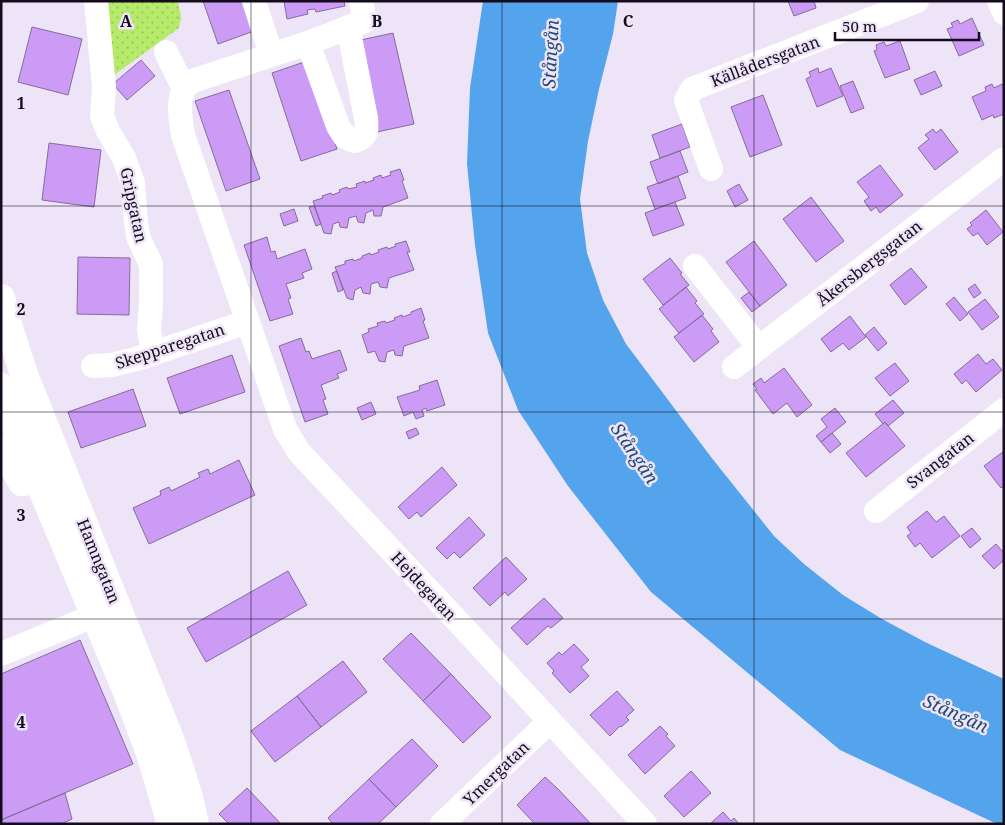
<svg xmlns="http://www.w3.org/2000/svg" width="1005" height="825" viewBox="0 0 1005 825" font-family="'Noto Serif',serif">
	<defs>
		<pattern id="grass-dots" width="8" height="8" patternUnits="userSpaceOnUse" patternTransform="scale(1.25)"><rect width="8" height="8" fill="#b5ea6b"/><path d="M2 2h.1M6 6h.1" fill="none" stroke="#9bc75c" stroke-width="1.8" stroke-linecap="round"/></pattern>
	</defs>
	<rect width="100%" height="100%" fill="#eee4f8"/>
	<path fill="url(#grass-dots)" d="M101 1H178L181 18 179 28 110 78Z"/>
	<path fill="#53a3ed" d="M483 1H618L613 34 599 89 588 141 580 199 587 253 603 300 626 344 711 457 774 536 804 564 843 595 882 619 925 642 1004 679V824H997L840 750 651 592 568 486 518 410 488 333 475 245 467 164 470 88Z"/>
	<path fill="#cc9bf5" stroke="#846d99" d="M203 1H243L254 31 218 44Z
		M284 1H344L345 6 316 12 315 9 307 10 308 14 287 19Z
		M788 1H814L816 8 794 16Z
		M972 18 984 45 959 56 947 29 953 27 951 23 958 20 960 24Z
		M32 27 82 39 68 95 18 82Z
		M393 33 414 124 377 132 356 41Z
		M900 41 910 69 885 78 874 51 877 50 876 45 884 42 886 46Z
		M141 60 155 76 127 100 113 84Z
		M307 61 337 149 301 161 272 73Z
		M818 68 819 73 831 68 843 96 817 107 806 79 811 76 809 72Z
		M935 71 942 86 921 95 914 80Z
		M853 81 864 108 851 113 840 86Z
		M992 84 994 88 1002 84 1004 88V114L994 118 993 115 982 120 972 97 986 91 985 87Z
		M229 90 260 179 226 191 195 101Z
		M763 95 782 145 750 157 731 107Z
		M682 124 690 147 660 158 652 135Z
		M933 129 936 133 941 129 958 152 935 170 918 148 929 139 925 135Z
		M49 143 101 150 94 207 42 200Z
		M680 151 688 172 658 184 650 162Z
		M880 165 903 195 880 213 876 207 871 211 864 201 869 197 857 182Z
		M400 169 404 180 402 181 408 198 383 207 381 216H374L373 210 366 213 364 223 358 222 356 216 349 218 347 228 340 227 339 222 333 224 331 234 324 233 313 201 323 198 322 196 331 193 332 195 340 192 339 190 347 187 348 189 357 187 356 184 365 181V183L374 180 373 178 381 175 382 178 391 175 390 172Z
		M678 176 686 198 655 209 647 187Z
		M739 184 748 200 735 207 727 191Z
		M811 197 844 241 816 262 783 219Z
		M675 202 684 225 653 236 645 213Z
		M314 206 321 224 316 226 309 207Z
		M294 209 298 221 284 226 280 214Z
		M986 210 1003 232 987 245 978 233 973 236 967 229 972 225 970 223Z
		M267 237 271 252 275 251 277 259 305 249 312 269 302 273 304 278 286 284 291 298 288 299 293 314 270 321 244 245Z
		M406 241 410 252H407L414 270 389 278 387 288 380 287 378 282 371 284 370 294 363 293 361 287 355 290 353 300 347 298 335 267 345 264V261L353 259 354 261 362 258V256L370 253 371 255 379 252 378 250 387 247 388 249 396 246 395 244Z
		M754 241 787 285 760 306 726 262Z
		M78 257 130 258 129 315 77 314Z
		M670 258 682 273 680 274 689 285 663 305 643 279Z
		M911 268 927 287 905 305 890 285Z
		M337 271 343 290 338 292 332 273Z
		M975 284 981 293 974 298 968 289Z
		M686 287 697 301 695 303 704 314 679 333 659 309Z
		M749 292 760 306 752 312 741 298Z
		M954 297 968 314 960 321 946 304Z
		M985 299 999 317 982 330 968 312Z
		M421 308 425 320 423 321 429 338 404 346 402 356 395 355 394 350 387 352 385 362 379 361 375 351 368 353 362 335 369 332 368 329 378 326 377 323 385 321 386 323 395 320 394 318 402 315 403 317 408 315 411 314V312Z
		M702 315 713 329 711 331 719 342 694 362 674 337Z
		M850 316 866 337 849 350 843 343 831 352 821 339Z
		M874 327 887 343 878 351 865 335Z
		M301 338 306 352 309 351 312 359 340 350 347 370 337 374 339 378 321 385 326 399 323 400 328 414 305 422 279 346Z
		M978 354 986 364 993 359 1002 370 976 392 966 380 962 384 954 374Z
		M232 355 245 392 180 414 167 378Z
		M895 363 909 381 890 396 875 378Z
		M784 368 812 405 797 417 787 403 773 414 755 390 757 389 753 384 761 378 764 383Z
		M437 380 445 405 427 411 426 408 422 410 424 416 416 419 413 412 404 416 397 397 420 390 419 386Z
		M133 389 146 426 81 448 68 412Z
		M893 400 904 413 888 426 885 422 883 424 875 414Z
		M371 402 376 414 362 420 357 408Z
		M835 408 846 422 821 442 816 436 827 427 821 419Z
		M885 422 905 446 866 477 846 453Z
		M416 428 419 434 409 439 406 432Z
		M832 433 841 444 830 453 821 442Z
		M1004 451V486L1001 488 984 466Z
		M239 460 255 495 149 544 133 508 161 495 160 491 169 487 171 491 200 477 198 473 208 469 210 474Z
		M442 467 457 485 421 517 417 512 409 519 398 507Z
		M927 511 936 522 944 516 960 536 932 558 920 543 915 547 907 536 911 533 907 527Z
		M469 517 485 535 460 558 454 552 447 559 436 548Z
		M972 528 981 539 970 548 961 536Z
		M996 544 1004 553V560L994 569 982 556Z
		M506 557 527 579 508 596 505 592 490 606 473 588Z
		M288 571 307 605 206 662 187 628Z
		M544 598 563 618 551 628 548 626 527 645 511 628Z
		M411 633 451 674 423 701 383 659Z
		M80 640 133 764 1 820V674Z
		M574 644 589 660 581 667 589 676 570 693 552 673 554 671 547 663 559 652 562 655Z
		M343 661 367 692 321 727 297 696Z
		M451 674 491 717 463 743 423 701Z
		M617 691 634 710 626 717 629 720 621 727 620 726 610 736 590 715Z
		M297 696 321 727 275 762 251 731Z
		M660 726 668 734 666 736 675 746 645 774 628 755Z
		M412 739 438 766 396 807 369 779Z
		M691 771 711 793 684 817 664 796Z
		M545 777 558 789 591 824H535L517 805Z
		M369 779 396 807 378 824H333L328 818Z
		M247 788 281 824H229L219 814Z
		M65 793 72 819 61 824H1V820Z
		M723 812 731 821 734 818 739 824H710Z"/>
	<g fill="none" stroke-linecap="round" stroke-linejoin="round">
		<path stroke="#fff" stroke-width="24" d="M96 1 104 87 102 116 108 131 124 158 133 183 136 224 139 239 151 264V305L149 330 153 353
			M254 1 271 54
			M361 1 365 21 308 43 192 81C190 83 185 87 184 90 177 101 181 122 183 135L285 429 299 452 462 626 645 824
			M999 1 1004 13
			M308 43 338 126 345 137 355 141C368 137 367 130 366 118L348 27
			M166 52 184 89
			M711 169 686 100 692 89 917 1
			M695 266 759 348
			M93 366 112 365 136 359 247 322
			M734 367 1004 159
			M1 446 7 461 21 484 39 482
			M876 511 1004 410
			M1 654 113 608
			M442 824 550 721"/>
		<path stroke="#fff" stroke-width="28" d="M1 298 10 331 25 377 172 744 189 797 195 824
			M1 387 16 427 127 692 150 753 171 824"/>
	</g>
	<path fill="none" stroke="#140b1c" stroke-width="1" stroke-opacity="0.55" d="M251 1V824M502 1V824M754 1V824M1 206H1004M1 412H1004M1 619H1004"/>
	<g text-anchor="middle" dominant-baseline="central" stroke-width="5" stroke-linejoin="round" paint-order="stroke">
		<g font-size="16" fill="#140b1c" stroke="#eee4f8">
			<text transform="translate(765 61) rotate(-21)">Källådersgatan</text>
			<text transform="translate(134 205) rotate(78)">Gripgatan</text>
			<text transform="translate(869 263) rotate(-38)">Åkersbergsgatan</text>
			<text transform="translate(170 346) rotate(-18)">Skepparegatan</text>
			<text transform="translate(940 460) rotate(-38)">Svangatan</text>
			<text transform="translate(99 561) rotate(68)">Hamngatan</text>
			<text transform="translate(424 586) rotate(47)">Hejdegatan</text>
			<text transform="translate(496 773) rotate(-44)">Ymergatan</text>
		</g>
		<g font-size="18" font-style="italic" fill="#204a70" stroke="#eee4f8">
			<text transform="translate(550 54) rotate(-87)">Stångån</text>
			<text transform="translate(635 453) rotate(56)">Stångån</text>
			<text transform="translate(956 713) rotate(24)">Stångån</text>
		</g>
	</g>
	<g font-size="16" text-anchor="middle" font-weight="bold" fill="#140b1c" stroke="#eee4f8" stroke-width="5" stroke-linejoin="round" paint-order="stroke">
		<text x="126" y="27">A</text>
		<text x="377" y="27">B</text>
		<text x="628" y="27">C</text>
		<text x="21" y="109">1</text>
		<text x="21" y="315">2</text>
		<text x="21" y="521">3</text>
		<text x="21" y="728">4</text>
	</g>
	<rect width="1005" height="825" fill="none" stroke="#140b1c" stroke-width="5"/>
	<path d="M835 32v8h144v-8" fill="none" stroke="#140b1c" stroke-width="2.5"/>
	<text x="842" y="32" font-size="15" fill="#140b1c" stroke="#eee4f8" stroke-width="4" paint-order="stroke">50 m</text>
</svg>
